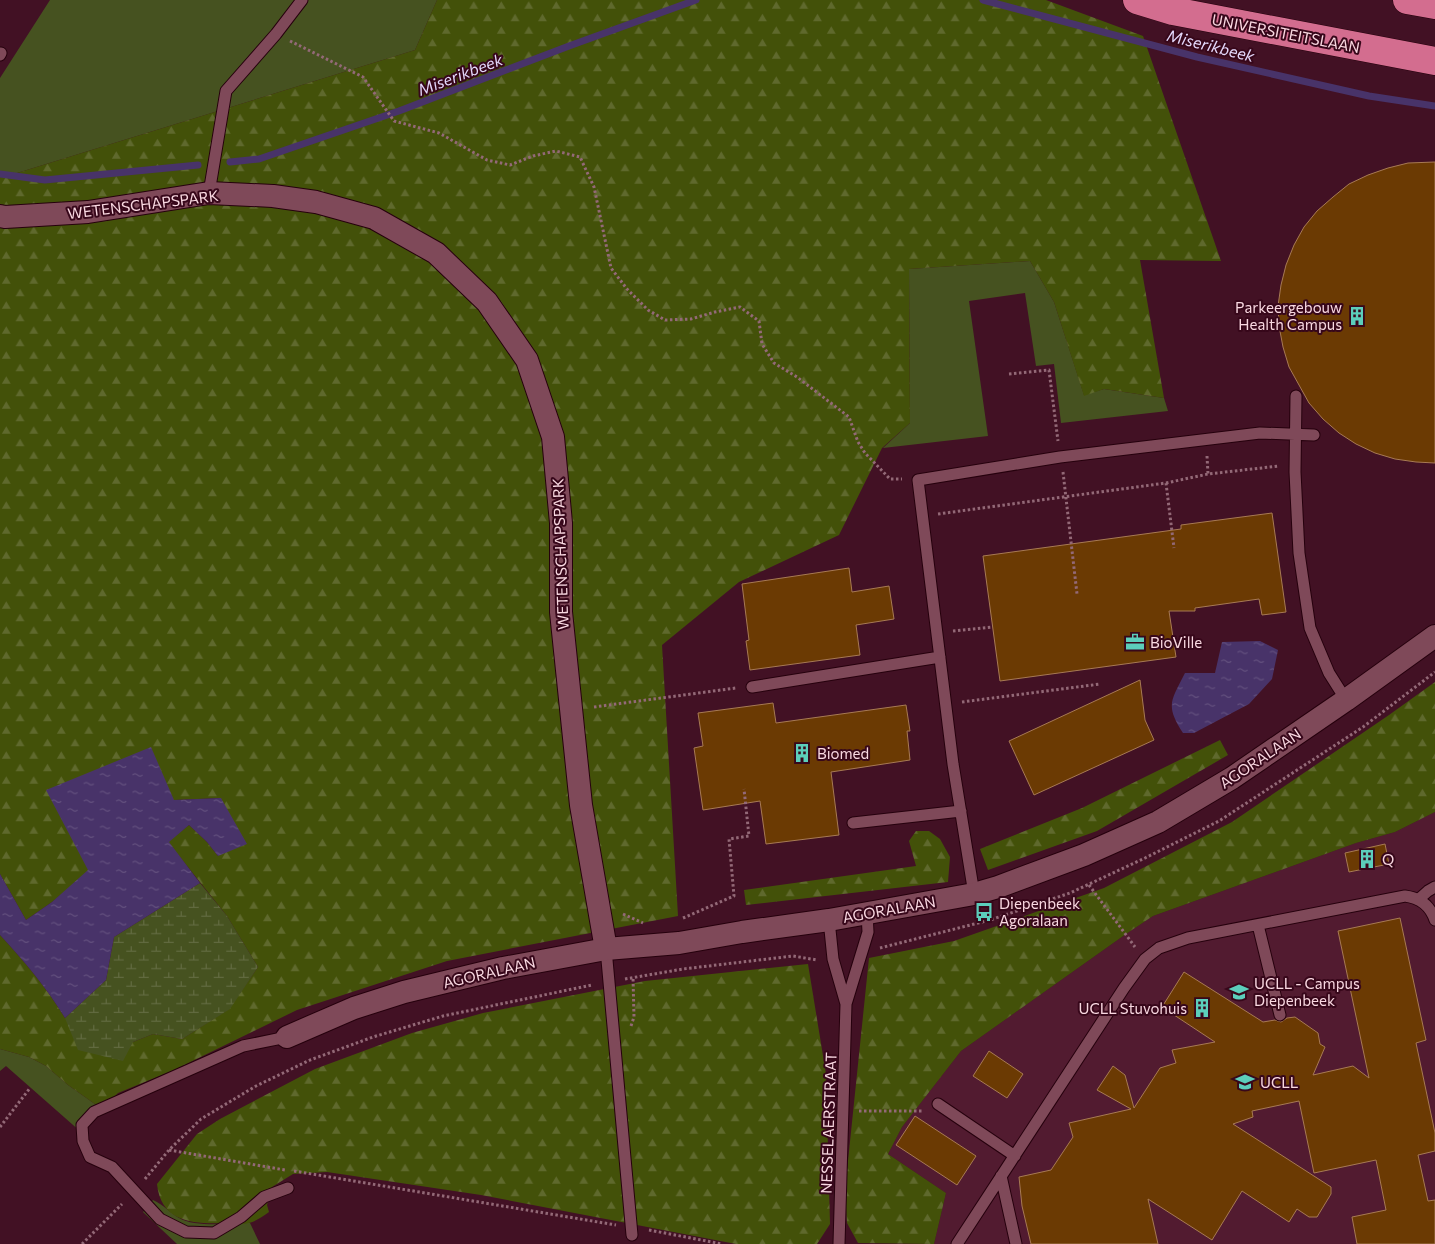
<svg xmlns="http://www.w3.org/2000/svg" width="1435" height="1244" viewBox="0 0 1435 1244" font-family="Commissioner,sans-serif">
	<defs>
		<pattern id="forest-firs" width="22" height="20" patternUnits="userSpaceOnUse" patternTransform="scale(1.25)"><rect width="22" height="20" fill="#435109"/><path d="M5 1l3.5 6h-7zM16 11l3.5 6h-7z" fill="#5f692d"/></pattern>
		<pattern id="wetland-marsh" width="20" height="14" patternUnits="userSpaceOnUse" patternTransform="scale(1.25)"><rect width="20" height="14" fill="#465220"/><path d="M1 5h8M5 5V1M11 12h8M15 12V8" fill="none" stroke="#616a40"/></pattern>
		<pattern id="water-ripples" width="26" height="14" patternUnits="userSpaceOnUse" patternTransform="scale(1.25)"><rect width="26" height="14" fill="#483369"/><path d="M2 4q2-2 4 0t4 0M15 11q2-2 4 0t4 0" fill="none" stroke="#63507e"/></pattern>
	</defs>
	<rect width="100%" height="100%" fill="#421124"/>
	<path fill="#521b30" d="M1435 812V1244H934L946 1193 888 1154 902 1127 961 1051 1126 934 1153 916 1356 843 1395 832Z"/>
	<path fill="#465220" d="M50 0H437L415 50 17 173 0 176V78Z
		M1030 261 1054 302 1084 395 1104 389 1164 398 1168 411 1061 423 1054 364 1036 366 1025 293 969 301 988 436 883 448 910 423 909 269Z
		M0 1049 29 1057 46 1066 68 1085 102 1109 81 1132 6 1066 0 1071Z
		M153 1200C164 1205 170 1213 179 1218 196 1228 231 1223 250 1223L260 1244H177L143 1212Z"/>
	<path fill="url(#forest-firs)" d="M437 0H1046L1143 36 1221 261 1140 260 1164 398 1104 389 1084 396 1054 302 1030 261 909 269 910 423 882 448 839 535 739 582 662 645 678 916 447 961 297 1010 174 1070 118 1093 102 1109 68 1085 46 1066 29 1057 0 1049V935C24 961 47 988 65 1018L133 1042 153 1034 182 1039 229 1009 258 967 227 916 168 842 189 825 207 842 218 856 221 798 174 800 52 902 26 920 0 874V176L17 173 415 50Z
		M1435 682V812L1395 832 1356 843 1153 916 1126 934 961 1051 902 1127 888 1154 946 1193 934 1244 858 1243 847 1223 845 1190 869 958 954 941 1104 888 1232 822 1389 715Z
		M1220 740 1228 755 1097 831 988 870 980 849 1082 808Z
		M916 831H929L940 839 950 857 948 882 746 905 744 890 916 866 909 841Z
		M808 964 826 1074 830 1224 817 1244H736L481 1195 327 1172 293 1174 272 1187 267 1205 269 1212C263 1216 255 1222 249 1223 242 1225 233 1223 225 1223 194 1224 161 1223 157 1184L197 1134 220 1119 315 1069 412 1033 483 1013 645 981Z"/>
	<path fill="url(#wetland-marsh)" d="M200 883 227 916 258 967 230 1009 182 1039 153 1034 133 1042 123 1061 78 1050 65 1018 106 980 114 937Z"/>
	<path fill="url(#water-ripples)" d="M1260 641 1278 650 1272 679 1249 704 1194 733H1183C1165 705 1171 701 1185 673H1215L1222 642Z
		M151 747 174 800 221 798 247 844 218 856 207 842 189 825 169 842 200 883 114 937 106 980 65 1018C47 988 24 961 0 935V874L26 920 52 902 88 870 46 790Z"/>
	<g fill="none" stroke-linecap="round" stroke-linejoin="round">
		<path stroke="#483369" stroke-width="7" d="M983 0 1197 57 1369 96 1435 106
			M230 162 259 159 399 111 569 46 696 0
			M0 174 45 180 198 165"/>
	</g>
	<path fill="#6b3a03" stroke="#a77a54" d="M1435 162V463L1416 462 1395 459 1375 453 1356 444 1339 433 1323 419 1309 403 1289 367 1283 347 1279 326 1278 306 1281 285 1286 265 1294 245 1304 227 1317 211 1333 197 1349 184 1368 175 1388 168 1408 163Z
		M1272 513 1286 612 1262 615 1259 599 1195 608V611H1169L1176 657 1000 681 983 556 1181 529V525Z
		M849 568 852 592 889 586 894 619 856 625 860 655 750 670 746 641 749 640 742 584Z
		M1140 680 1145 720 1154 740 1034 795 1009 741Z
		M773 703 776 723 906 705 910 731H907L910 760 831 772 839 835 766 844 760 801 703 810 694 748 703 746 698 713Z
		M1385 844 1389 864 1349 872 1345 853Z
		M1400 918 1426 1040 1416 1043 1435 1133V1151L1418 1155 1428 1201 1435 1200V1244H1357L1352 1217 1386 1210 1376 1160 1314 1173 1299 1101 1252 1111 1253 1117 1233 1124 1331 1187V1194L1317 1217H1309L1297 1209 1289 1222 1242 1191 1212 1240 1148 1199 1158 1244H1031L1022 1206 1019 1177 1051 1170 1073 1137 1069 1123 1131 1109 1097 1090 1113 1066 1125 1075 1134 1108 1160 1068 1176 1063 1172 1050 1215 1042 1162 1007 1184 972 1263 1022 1275 1020 1281 1022 1287 1018 1295 1017 1318 1033 1320 1044 1325 1047 1313 1075 1353 1066 1369 1078 1338 931Z
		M989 1051 1023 1074 1007 1098 973 1076Z
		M915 1116 976 1156 957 1185 896 1145Z"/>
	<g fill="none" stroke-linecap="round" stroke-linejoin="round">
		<g stroke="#26000d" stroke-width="13">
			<path id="lane" d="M0 55 1 53
				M209 193 226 91 276 34 302 0
				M1296 396 1295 472 1299 553 1310 628 1329 673 1346 700
				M752 687 940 657
				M853 823 961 811
				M974 894 953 764 918 480 1060 457 1260 433 1314 435
				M1419 899 1428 891 1435 887
				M829 920 833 959 846 1004
				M1258 925 1280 1015
				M606 949 632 1235
				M287 1037 243 1046 94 1112 82 1125 83 1141 90 1157 112 1167 160 1219 186 1232 214 1233 241 1217 264 1197 288 1188
				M938 1104 1015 1156
				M1001 1176 1016 1244
				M839 1244 846 1004 868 932 867 913
				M957 1244 1124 988 1145 959 1159 948 1188 938 1405 896C1420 898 1430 905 1435 920"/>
		</g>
		<g stroke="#26000d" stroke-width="24">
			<path id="street" d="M0 216 5 217 88 212 209 193 273 196 316 202 374 218 436 253 487 302 527 360 553 437 561 523V612L581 805 606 949
				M287 1037 354 1008 404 992 503 968 606 949 679 943 742 932 829 920 974 894 998 887 1084 855 1158 822 1232 778 1346 700 1435 636"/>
		</g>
		<g stroke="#26000d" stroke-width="29">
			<path id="highway" d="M1137 0 1173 11 1435 61
				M1407 0 1435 5"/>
		</g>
		<path stroke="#936977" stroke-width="3" stroke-dasharray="2.5 2.5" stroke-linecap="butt" d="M290 41 363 77 394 121 439 133 487 160 510 165 533 156 556 151 580 157 594 187 611 268 627 289 648 310 665 320 691 319 715 312 740 307 759 321 762 344 774 363 797 377 849 417 858 442 865 453 890 479H902
			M1009 374 1049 370 1058 441
			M1207 456 1208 474
			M1063 472 1077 594
			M1166 483 1208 474 1279 466
			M938 514 1166 483 1174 548
			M953 631 992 627
			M962 702 1100 684
			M594 707 736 688
			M1089 885 1135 947
			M623 914 643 923
			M683 918 734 896 729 839 749 836 744 789
			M880 948 990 920 1070 893 1145 858 1219 821 1363 727 1435 672
			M625 979 683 969 793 956 817 960
			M631 1026 634 1017 633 977
			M859 1111H922
			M0 1127 30 1088
			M169 1150 285 1170
			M294 1171 616 1225
			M145 1179 169 1150 201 1119 256 1086 310 1060 373 1037 443 1016 592 985
			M649 1230 722 1244
			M82 1244 122 1204"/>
		<use href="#lane" stroke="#7f4959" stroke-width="11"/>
		<use href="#street" stroke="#7f4959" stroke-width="22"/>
		<use href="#highway" stroke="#d36d8f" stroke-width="28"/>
	</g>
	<defs>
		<g id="building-bare" transform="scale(1.5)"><path d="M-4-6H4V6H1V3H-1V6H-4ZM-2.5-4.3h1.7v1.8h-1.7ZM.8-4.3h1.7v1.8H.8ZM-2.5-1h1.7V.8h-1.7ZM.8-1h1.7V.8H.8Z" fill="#5ccebb" stroke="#37071a" stroke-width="2.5" paint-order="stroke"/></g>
		<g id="office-bare" transform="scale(1.5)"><path d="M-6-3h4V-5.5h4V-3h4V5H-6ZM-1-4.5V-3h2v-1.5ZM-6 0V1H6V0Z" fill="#5ccebb" stroke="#37071a" stroke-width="2.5" paint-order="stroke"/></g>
		<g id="bus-bare" transform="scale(1.5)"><path d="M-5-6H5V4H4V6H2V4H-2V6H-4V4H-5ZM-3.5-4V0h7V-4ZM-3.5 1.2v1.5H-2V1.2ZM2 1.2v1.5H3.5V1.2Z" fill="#5ccebb" stroke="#37071a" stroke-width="2.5" paint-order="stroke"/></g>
		<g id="university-bare" transform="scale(1.5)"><path d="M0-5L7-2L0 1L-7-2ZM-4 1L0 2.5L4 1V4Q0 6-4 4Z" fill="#5ccebb" stroke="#37071a" stroke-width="2.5" paint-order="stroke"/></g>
	</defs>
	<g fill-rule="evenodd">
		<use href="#building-bare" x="1357" y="316"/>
		<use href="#office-bare" x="1135" y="642"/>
		<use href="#building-bare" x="802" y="753"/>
		<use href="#building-bare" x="1367" y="859"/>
		<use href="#bus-bare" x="984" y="912"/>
		<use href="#university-bare" x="1239" y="992"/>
		<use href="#building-bare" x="1202" y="1008"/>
		<use href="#university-bare" x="1245" y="1082"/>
	</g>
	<g text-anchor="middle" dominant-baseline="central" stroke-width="4" stroke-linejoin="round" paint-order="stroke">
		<g font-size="15" fill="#f9d8e1" stroke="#37071a">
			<text transform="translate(1286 33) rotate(11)">UNIVERSITEITSLAAN</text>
			<text transform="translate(143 204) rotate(-7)">WETENSCHAPSPARK</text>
			<text transform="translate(560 554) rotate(-92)">WETENSCHAPSPARK</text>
			<text transform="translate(1260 758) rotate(-34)">AGORALAAN</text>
			<text transform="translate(889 909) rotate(-10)">AGORALAAN</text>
			<text transform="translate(489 972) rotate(-13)">AGORALAAN</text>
			<text transform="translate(828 1123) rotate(-88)">NESSELAERSTRAAT</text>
		</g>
		<g font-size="15" fill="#f9d8e1" stroke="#37071a" text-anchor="start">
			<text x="1342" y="307" text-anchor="end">Parkeergebouw<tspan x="1342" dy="17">Health Campus</tspan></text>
			<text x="1150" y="642">BioVille</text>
			<text x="817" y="753">Biomed</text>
			<text x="1382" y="859">Q</text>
			<text x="999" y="903">Diepenbeek<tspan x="999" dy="17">Agoralaan</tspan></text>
			<text x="1254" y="983">UCLL - Campus<tspan x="1254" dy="17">Diepenbeek</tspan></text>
			<text x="1187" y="1008" text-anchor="end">UCLL Stuvohuis</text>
			<text x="1260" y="1082">UCLL</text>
		</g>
		<g font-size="16" font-style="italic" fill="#e4d8fb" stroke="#37071a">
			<text transform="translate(1211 45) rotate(14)">Miserikbeek</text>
			<text transform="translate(460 74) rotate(-21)">Miserikbeek</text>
		</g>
	</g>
</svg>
